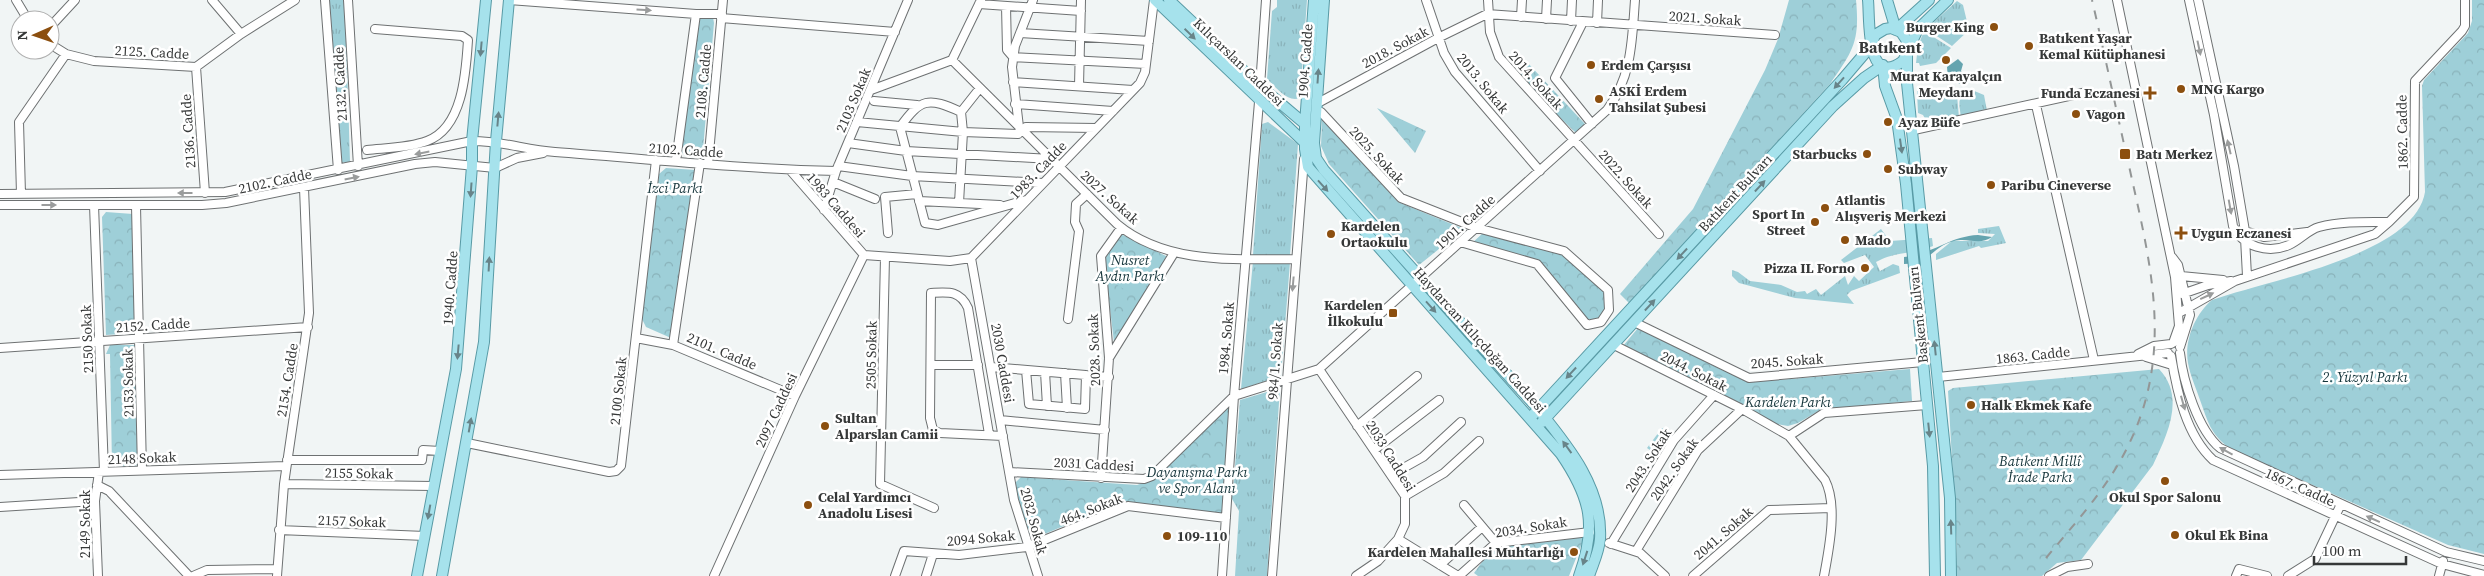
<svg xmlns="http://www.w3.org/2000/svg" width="2484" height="576" viewBox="0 0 2484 576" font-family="'Source Serif 4',serif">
	<defs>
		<pattern id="grass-tufts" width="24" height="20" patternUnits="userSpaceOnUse" patternTransform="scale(1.25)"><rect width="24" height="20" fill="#9ecfd8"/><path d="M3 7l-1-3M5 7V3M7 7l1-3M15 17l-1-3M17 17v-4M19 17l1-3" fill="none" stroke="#89b2ba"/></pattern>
		<pattern id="forest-crowns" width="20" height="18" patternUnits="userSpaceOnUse" patternTransform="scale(1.25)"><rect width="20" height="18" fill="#9ecfd8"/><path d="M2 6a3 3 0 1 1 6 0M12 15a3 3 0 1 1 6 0" fill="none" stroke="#89b2ba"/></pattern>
	</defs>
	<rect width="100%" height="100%" fill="#f1f5f5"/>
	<path fill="url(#grass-tufts)" d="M328 0H345L350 162 339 163Z
		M1277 0H1307L1300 98C1287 103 1276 87 1267 79L1272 11 1277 7Z
		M1957 1 1963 5 1969 30 1952 46 1926 29Z
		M1924 31 1951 48 1936 63 1920 66 1919 63H1916L1918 46Z
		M1940 88 1957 95 1959 118 1936 123 1927 122 1923 115 1918 113 1917 91Z
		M1972 90 1984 95 1987 111 1961 118C1959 100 1956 98 1972 90Z
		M1268 122 1298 144 1290 255H1253L1262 124Z
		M1999 226 2006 243 1981 248 1979 246 1936 260V254L1952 241H1988L1995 234 1978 233V229Z
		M1881 229 1890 241 1932 238 1933 246C1910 255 1896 251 1876 262L1880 271 1893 264 1899 266 1900 273 1851 291 1847 295 1854 304 1795 298 1739 283 1732 276V270L1738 272 1750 281 1781 285 1797 292 1805 291 1807 294 1816 289 1821 295 1845 276 1848 285 1854 276 1859 281 1874 267 1865 255 1844 263 1841 260Z
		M1253 261 1290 262 1281 376 1241 389Z
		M1280 388 1267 576H1235L1239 511 1231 497 1234 480 1240 400Z"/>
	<path fill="url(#forest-crowns)" d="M1789 0H1856C1860 42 1853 51 1830 84L1629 303 1620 294 1693 209 1765 70 1778 39Z
		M2472 0H2484V554L2448 545 2229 448C2210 433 2208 422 2200 400 2196 388 2190 375 2188 363 2184 341 2195 314 2212 300 2263 281 2415 256 2425 192L2422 86 2424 80 2468 33 2472 21Z
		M704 15 713 17 714 23 703 149 699 156H685L682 152 698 19Z
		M1525 60 1585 124 1576 133 1512 71Z
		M1377 108 1426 131 1415 153Z
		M1322 119 1398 202 1464 229 1419 265 1329 164 1321 146Z
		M666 168 696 170 671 338 646 327 642 319 659 174Z
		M106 212 133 214 137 333 106 335 102 217Z
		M1483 233 1560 252 1607 292V309L1597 320 1586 319 1541 262 1471 244Z
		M1121 234 1168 257 1114 342 1104 260Z
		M1638 328 1722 370 1753 382 1910 369 1912 401 1820 410 1798 423 1788 426 1777 424 1623 346Z
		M110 345H137L140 462 134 467 112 466 110 354H106Z
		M2159 369C2186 397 2167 435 2153 465L2081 560 2057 563 2042 576H1956L1957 545 1948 391 1953 388Z
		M1230 405 1223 514 1123 501 1028 541 1019 511 1014 484 1021 477 1137 485 1154 479Z
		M1560 536 1584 538 1569 576H1478L1474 573 1490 551 1504 545Z"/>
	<path fill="#9ecfd8" d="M1123 265 1149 281 1139 298 1112 282Z
		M1662 428 1673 436 1658 456 1647 448Z
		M1188 468 1214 471 1213 484 1186 481Z"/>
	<path fill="#65a4af" d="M1958 59 1963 64 1961 71 1966 78 1961 84 1948 80 1947 67Z
		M1978 235 1992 237C1979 246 1968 237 1954 241 1933 246 1931 263 1904 264V257C1931 255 1950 236 1978 235Z"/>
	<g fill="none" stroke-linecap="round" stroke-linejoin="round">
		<g stroke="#6e7172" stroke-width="10">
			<path id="minor" d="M16 0 28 20
				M212 0 241 34
				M325 0 338 170
				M348 0 358 166
				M509 0 696 14H722
				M1426 0 1444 53 1455 72 1540 171
				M1488 0 1490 32 1499 57 1659 234
				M2117 0 2175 277 2179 326 2173 343
				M2189 0 2214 115 2233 226C2243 247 2268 254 2289 245 2300 240 2308 230 2319 227 2341 221 2366 222 2389 222L2414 197 2415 81 2462 31 2465 26V0
				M2198 0 2234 166 2245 231 2264 237 2307 232
				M979 4 1081 11
				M1006 6 1007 50 1013 57 1146 64
				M1521 17 1522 0
				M721 18 895 32
				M1546 19 1547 0
				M1571 21 1572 0
				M1583 22 1555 78 1592 124
				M1597 23 1598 0
				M50 27 75 0
				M1020 33 1149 41
				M50 44 66 54 94 61 196 67 241 34 295 0
				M952 60 1117 224C1166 265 1236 259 1295 259
				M196 67 205 193
				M1013 82 1133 90
				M1079 86 1081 0
				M1260 86 1266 0
				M871 90 952 60 981 0
				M874 101 917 105
				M1015 104 1113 111
				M1316 104 1438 38 1487 14 1775 35
				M2036 105 2094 360
				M961 112C928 97 921 98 900 127L925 223 938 225 1026 200
				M1321 112 1401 198 1477 228 1564 251 1608 290 1609 310 1601 322 1587 325 1537 264 1460 242
				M857 122 963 132 1018 134
				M1019 127 1012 67 1015 46 1033 0
				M1026 127 1096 128
				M1914 130 2087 92
				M848 143 906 151 1051 159
				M367 150C385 148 409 148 427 141 463 128 466 72 468 40L462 36 375 29
				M676 161 696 14
				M708 164 723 0
				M838 166 912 176 1043 183
				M790 170 864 255
				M833 182 875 199
				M0 194 225 192 472 141C504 141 525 150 555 152 648 159 742 169 836 171
				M21 194 19 122 66 54
				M919 201 1000 205
				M959 203 963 132 961 112 980 88
				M0 205H202L226 203 415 164 435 162 495 168 517 158 543 153
				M94 205 104 471
				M136 206 142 470
				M824 210 836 171 908 0
				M888 233 885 197 917 194
				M2245 238 2247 276
				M864 255 950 261 971 258 1140 83 1145 72 1154 0
				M885 257 880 484 934 508
				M2172 257 2178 265 2190 315 2180 347
				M971 258 1014 500 1038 576
				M2181 276 2223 280
				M2182 294 2208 285 2231 281
				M2179 313 2235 281 2375 234 2389 222
				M1068 319 1079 231 1075 222 1076 204 1087 194
				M1634 322 1749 378 1923 362
				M636 338 673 345 795 396
				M673 345 700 163
				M1614 345 1742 409 1789 436 1825 480C1838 505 1829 549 1824 576
				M0 348 308 327
				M2180 353C2183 381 2198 430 2220 448L2446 552 2484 561
				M2138 354 2154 346 2171 344
				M2171 356C2177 392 2186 435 2213 460L2442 564 2484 575
				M2146 357 2172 365
				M1109 358 1174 253
				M931 365H978
				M991 367 1109 377
				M1319 369 1405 496V524L1398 539 1378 561 1356 576
				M1026 370 1029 404 1085 409 1086 375
				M1045 372 1047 406
				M1065 373 1067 408
				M1938 377 2168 353
				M1000 420 1105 430
				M1357 426 1417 376
				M989 434 968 308C960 290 948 292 931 293L930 418 933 430 940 433 1003 436
				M1789 436 1824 413 1927 405
				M467 443 609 472 616 471 621 466 656 160
				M1374 450 1439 400
				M287 460H422L423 450 440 451
				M1009 472 1144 479 1152 476 1234 396 1319 369 1607 110C1632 77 1632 40 1635 0
				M0 475 286 466
				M1391 475 1423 457 1461 422
				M1101 478 1109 358 1101 256 1121 228
				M284 484 433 486
				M97 485 109 491 189 576
				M1405 496 1444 473 1479 441
				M1464 505 1496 543
				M0 507 95 501
				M279 530 425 536
				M1398 539 1458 576
				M1609 543 1640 553 1665 576
				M1611 544 1674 440 1714 395
				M1636 551 1698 450 1742 409
				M1440 565 1482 527
				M98 576 95 501 99 472
				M193 576 207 570 277 569
				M277 576 284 484 309 313 304 188
				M714 576 795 396 864 255
				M895 576 904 551 959 555 1027 547 1128 506 1226 518
				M926 576 933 554
				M1222 576 1234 396 1259 102
				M1272 576 1304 159
				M1459 576 1496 543 1590 532
				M1693 576 1769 510 1831 508
				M2049 576 2067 567 2088 564
				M2236 576 2239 569 2267 576
				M2288 576 2315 559 2341 504
				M2439 576 2443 561"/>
		</g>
		<g stroke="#589aa5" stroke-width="12">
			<path id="major" d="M1155 0 1304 142
				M1169 0 1260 86 1305 124
				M1314 0 1305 124V149L1308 167 1561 454C1591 498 1597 526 1579 576
				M1324 0 1314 143 1316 158 1324 170 1538 409C1568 446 1603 488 1600 539 1599 552 1593 564 1589 576
				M1868 0C1870 19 1865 89 1903 61L1918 29 1948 0
				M1887 0 1896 30
				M1896 30 1929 0
				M1883 65 1885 86 1897 119 1906 184 1933 466 1935 576
				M1531 417 1842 80 1871 46 1875 35 1885 29 1891 28 1901 32 1907 41V83L1950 498 1951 576
				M1542 422 1833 106 1864 78 1883 65
				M417 576 456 369 472 166V141L486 0
				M442 576 484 342 496 141 509 0"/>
		</g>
		<use href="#minor" stroke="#fff" stroke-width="8"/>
		<use href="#major" stroke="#a6e2ec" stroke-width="10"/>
		<path stroke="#939696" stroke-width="2" stroke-dasharray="9 9" stroke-linecap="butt" d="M2046 558C2076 522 2110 485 2130 442 2174 349 2150 261 2129 166 2116 110 2105 55 2092 0"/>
	</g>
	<defs><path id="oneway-solid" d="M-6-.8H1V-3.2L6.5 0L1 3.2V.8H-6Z" transform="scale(1.25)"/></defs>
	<g fill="#9a9c9c">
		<use href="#oneway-solid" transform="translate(644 10) rotate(4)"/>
		<use href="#oneway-solid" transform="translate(2199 48) rotate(78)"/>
		<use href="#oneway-solid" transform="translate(2229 147) rotate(-103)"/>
		<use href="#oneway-solid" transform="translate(422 153) rotate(169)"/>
		<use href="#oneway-solid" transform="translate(352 178) rotate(-11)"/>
		<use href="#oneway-solid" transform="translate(185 193) rotate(180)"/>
		<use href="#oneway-solid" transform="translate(49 205)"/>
		<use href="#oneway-solid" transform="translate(2230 207) rotate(80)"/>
		<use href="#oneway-solid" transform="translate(1293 284) rotate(95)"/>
		<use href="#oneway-solid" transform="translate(2207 296) rotate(-25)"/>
		<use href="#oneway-solid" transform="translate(2183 403) rotate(74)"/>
		<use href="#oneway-solid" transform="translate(2226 451) rotate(-151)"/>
		<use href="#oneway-solid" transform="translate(2373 519) rotate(-156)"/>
	</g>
	<g fill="#688489">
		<use href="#oneway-solid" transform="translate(1190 34) rotate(44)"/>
		<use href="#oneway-solid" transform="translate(481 49) rotate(95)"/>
		<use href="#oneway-solid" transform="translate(1318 76) rotate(-86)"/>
		<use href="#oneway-solid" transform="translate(1839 83) rotate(132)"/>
		<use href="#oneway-solid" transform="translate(498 119) rotate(-85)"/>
		<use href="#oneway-solid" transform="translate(1901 146) rotate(82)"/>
		<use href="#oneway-solid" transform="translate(1323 186) rotate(48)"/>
		<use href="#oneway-solid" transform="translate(1760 186) rotate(-47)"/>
		<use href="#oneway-solid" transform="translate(471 190) rotate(94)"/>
		<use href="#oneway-solid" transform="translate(1682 254) rotate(133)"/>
		<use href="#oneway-solid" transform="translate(489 264) rotate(-87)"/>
		<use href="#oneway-solid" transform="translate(1650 305) rotate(-47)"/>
		<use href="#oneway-solid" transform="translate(1431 307) rotate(48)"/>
		<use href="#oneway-solid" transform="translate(1935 348) rotate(-96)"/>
		<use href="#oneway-solid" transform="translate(458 352) rotate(95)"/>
		<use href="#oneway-solid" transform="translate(1571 373) rotate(133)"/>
		<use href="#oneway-solid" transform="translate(470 425) rotate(-80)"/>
		<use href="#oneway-solid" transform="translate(1929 430) rotate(84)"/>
		<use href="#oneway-solid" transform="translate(1567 447) rotate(-126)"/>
		<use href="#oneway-solid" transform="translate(429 512) rotate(100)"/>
		<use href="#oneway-solid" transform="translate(1951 527) rotate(-92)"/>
		<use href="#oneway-solid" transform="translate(1585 558) rotate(108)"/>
	</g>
	<g fill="#8c4f0f" stroke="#fff" stroke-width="2">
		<circle cx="1994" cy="27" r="5"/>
		<circle cx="2029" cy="46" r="5"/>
		<circle cx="1946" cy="60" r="5"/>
		<circle cx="1591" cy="65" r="5"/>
		<circle cx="2181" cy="89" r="5"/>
		<path d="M2147.5 85.5h5v5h5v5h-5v5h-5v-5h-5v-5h5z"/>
		<circle cx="1599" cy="99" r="5"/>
		<circle cx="2076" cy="114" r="5"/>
		<circle cx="1888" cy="122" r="5"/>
		<circle cx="1867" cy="154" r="5"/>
		<rect x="2119" y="148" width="12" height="12" rx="2.5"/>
		<circle cx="1888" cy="169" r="5"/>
		<circle cx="1991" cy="185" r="5"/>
		<circle cx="1825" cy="208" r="5"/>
		<circle cx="1815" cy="222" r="5"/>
		<path d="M2178.5 225.5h5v5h5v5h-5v5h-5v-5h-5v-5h5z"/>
		<circle cx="1331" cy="234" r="5"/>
		<circle cx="1845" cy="240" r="5"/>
		<circle cx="1865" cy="268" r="5"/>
		<rect x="1388" y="308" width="10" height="10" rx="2.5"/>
		<circle cx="1971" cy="405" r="5"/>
		<circle cx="825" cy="426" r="5"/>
		<circle cx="2165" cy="481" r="5"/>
		<circle cx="808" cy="505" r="5"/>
		<circle cx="2175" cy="535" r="5"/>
		<circle cx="1167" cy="536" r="5"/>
		<circle cx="1574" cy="552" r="5"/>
	</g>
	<g text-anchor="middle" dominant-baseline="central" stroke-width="5" stroke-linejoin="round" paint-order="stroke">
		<g font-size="14" fill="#363838" stroke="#fff">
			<text transform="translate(1705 18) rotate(4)">2021. Sokak</text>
			<text transform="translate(1395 47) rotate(-28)">2018. Sokak</text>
			<text transform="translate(152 52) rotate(3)">2125. Cadde</text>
			<text transform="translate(1305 61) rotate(-86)">1904. Cadde</text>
			<text transform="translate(1239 62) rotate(44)">Kılıçarslan Caddesi</text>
			<text transform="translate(1536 80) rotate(48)">2014. Sokak</text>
			<text transform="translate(703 81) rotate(-85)">2108. Cadde</text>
			<text transform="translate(1483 83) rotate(51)">2013. Sokak</text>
			<text transform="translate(340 84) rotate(-93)">2132. Cadde</text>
			<text transform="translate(853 100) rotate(-67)">2103 Sokak</text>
			<text transform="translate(188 131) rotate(-94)">2136. Cadde</text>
			<text transform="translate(2402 132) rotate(-91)">1862. Cadde</text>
			<text transform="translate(686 150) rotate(4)">2102. Cadde</text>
			<text transform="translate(1377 155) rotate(47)">2025. Sokak</text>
			<text transform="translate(1038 170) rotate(-46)">1983. Cadde</text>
			<text transform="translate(1626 179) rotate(48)">2022. Sokak</text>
			<text transform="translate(275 181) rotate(-12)">2102. Cadde</text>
			<text transform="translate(1735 193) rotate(-47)">Batıkent Bulvarı</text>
			<text transform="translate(1110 197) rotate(42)">2027. Sokak</text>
			<text transform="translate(836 205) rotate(49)">1983 Caddesi</text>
			<text transform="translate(1465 222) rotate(-42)">1901. Cadde</text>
			<text transform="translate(450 288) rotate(-86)">1940. Cadde</text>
			<text transform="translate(1918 315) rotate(-96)">Başkent Bulvarı</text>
			<text transform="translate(153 325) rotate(-4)">2152. Cadde</text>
			<text transform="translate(1226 338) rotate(-85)">1984. Sokak</text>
			<text transform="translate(87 339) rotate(-92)">2150 Sokak</text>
			<text transform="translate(1480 340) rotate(48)">Haydarcan Kılıçdoğan Caddesi</text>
			<text transform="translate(1094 350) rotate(-92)">2028. Sokak</text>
			<text transform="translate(722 351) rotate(23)">2101. Cadde</text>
			<text transform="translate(871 355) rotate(-89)">2505 Sokak</text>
			<text transform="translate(2033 355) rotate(-6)">1863. Cadde</text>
			<text transform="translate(1275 361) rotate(-86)">984/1. Sokak</text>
			<text transform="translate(1787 361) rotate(-4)">2045. Sokak</text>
			<text transform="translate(1003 363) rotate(80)">2030 Caddesi</text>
			<text transform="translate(1694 371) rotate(27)">2044. Sokak</text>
			<text transform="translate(287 380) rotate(-81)">2154. Cadde</text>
			<text transform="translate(128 383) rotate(-91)">2153 Sokak</text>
			<text transform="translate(618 391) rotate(-84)">2100 Sokak</text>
			<text transform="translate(776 410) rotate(-65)">2097 Caddesi</text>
			<text transform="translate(1391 456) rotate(58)">2033 Caddesi</text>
			<text transform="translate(142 458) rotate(-2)">2148 Sokak</text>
			<text transform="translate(1648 460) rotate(-57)">2043. Sokak</text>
			<text transform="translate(1094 464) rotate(3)">2031 Caddesi</text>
			<text transform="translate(1674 469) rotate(-55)">2042. Sokak</text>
			<text transform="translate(359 473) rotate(1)">2155 Sokak</text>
			<text transform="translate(2300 487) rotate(24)">1867. Cadde</text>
			<text transform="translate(1091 509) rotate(-21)">464. Sokak</text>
			<text transform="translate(352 521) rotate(2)">2157 Sokak</text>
			<text transform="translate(1034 521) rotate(75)">2032 Sokak</text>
			<text transform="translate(85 524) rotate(-90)">2149 Sokak</text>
			<text transform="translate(1531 527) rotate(-9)">2034. Sokak</text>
			<text transform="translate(1723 533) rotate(-41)">2041. Sokak</text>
			<text transform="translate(981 538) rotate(-5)">2094 Sokak</text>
		</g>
		<g font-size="14" font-weight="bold" fill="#363838" stroke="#fff" text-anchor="start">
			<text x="1984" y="27" text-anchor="end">Burger King</text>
			<text x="2039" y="38">Batıkent Yaşar<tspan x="2039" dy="16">Kemal Kütüphanesi</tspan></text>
			<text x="1601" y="65">Erdem Çarşısı</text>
			<text x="1946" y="76" text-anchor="middle">Murat Karayalçın<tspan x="1946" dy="16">Meydanı</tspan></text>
			<text x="2191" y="89">MNG Kargo</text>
			<text x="1609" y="91">ASKİ Erdem<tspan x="1609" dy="16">Tahsilat Şubesi</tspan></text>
			<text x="2140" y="93" text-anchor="end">Funda Eczanesi</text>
			<text x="2086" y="114">Vagon</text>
			<text x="1898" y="122">Ayaz Büfe</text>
			<text x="1857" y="154" text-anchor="end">Starbucks</text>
			<text x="2136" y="154">Batı Merkez</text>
			<text x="1898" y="169">Subway</text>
			<text x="2001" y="185">Paribu Cineverse</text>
			<text x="1835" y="200">Atlantis<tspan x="1835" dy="16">Alışveriş Merkezi</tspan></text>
			<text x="1805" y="214" text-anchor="end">Sport In<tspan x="1805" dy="16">Street</tspan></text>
			<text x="1341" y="226">Kardelen<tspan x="1341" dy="16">Ortaokulu</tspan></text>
			<text x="2191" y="233">Uygun Eczanesi</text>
			<text x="1855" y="240">Mado</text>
			<text x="1855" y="268" text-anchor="end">Pizza IL Forno</text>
			<text x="1383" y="305" text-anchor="end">Kardelen<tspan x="1383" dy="16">İlkokulu</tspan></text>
			<text x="1981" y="405">Halk Ekmek Kafe</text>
			<text x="835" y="418">Sultan<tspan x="835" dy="16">Alparslan Camii</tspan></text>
			<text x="818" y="497">Celal Yardımcı<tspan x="818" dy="16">Anadolu Lisesi</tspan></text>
			<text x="2165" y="497" text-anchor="middle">Okul Spor Salonu</text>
			<text x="2185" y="535">Okul Ek Bina</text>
			<text x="1177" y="536">109-110</text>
			<text x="1564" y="552" text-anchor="end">Kardelen Mahallesi Muhtarlığı</text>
		</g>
		<g font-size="14" font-style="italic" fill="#133339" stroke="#fff">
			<text x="675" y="188">İzci Parkı</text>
			<text x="1130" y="260">Nusret<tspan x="1130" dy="16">Aydın Parkı</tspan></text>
			<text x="2365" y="377">2. Yüzyıl Parkı</text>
			<text x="1788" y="402">Kardelen Parkı</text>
			<text x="2040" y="461">Batıkent Millî<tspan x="2040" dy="16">İrade Parkı</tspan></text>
			<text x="1197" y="472">Dayanışma Parkı<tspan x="1197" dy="16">ve Spor Alanı</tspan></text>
		</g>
		<g font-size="16" font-weight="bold" fill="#363838" stroke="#fff">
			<text x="1890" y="47">Batıkent</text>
		</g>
	</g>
	<g transform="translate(35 35) rotate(268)"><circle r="24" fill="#ffffff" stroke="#afafaf"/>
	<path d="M0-4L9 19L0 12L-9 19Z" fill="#8c4f0f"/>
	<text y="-8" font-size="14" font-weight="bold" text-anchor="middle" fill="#363838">N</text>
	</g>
	<path d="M2314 556v8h92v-8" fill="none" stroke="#363838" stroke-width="2.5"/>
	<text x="2322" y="556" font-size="15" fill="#363838" stroke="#ffffff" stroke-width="4" paint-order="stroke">100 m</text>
</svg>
